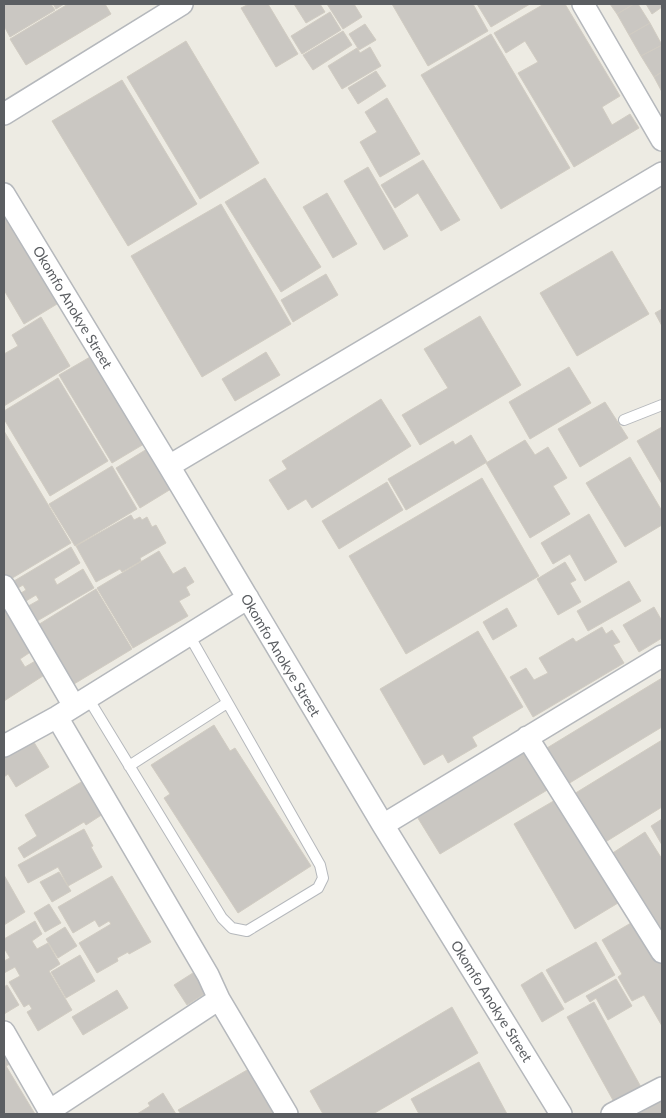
<svg xmlns="http://www.w3.org/2000/svg" width="666" height="1118" viewBox="0 0 666 1118" font-family="Lato,sans-serif">
	<rect width="100%" height="100%" fill="#edebe3"/>
	<path fill="#cac7c2" stroke="#d1ccc2" d="M4 4H51L55 10 10 37 4 26Z
		M53 4H64L56 9Z
		M68 4H105L111 14 26 65 10 39Z
		M249 4H268L298 54 276 67 241 8Z
		M294 4H320L325 12 306 23Z
		M327 4H354L362 17 343 29Z
		M392 4H473L488 31 428 66Z
		M477 4H530L491 27Z
		M544 4H565L620 96 602 107 612 125 630 114 639 128 574 167 518 73 538 62 525 41 506 53 494 33Z
		M610 4H634L617 14Z
		M634 4H638L650 23 629 35 617 14Z
		M646 4H662V7L652 14Z
		M330 12 341 30 302 54 291 36Z
		M650 23 662 45 641 56 629 35Z
		M365 24 376 40 359 50 349 34Z
		M343 31 352 45 313 70 303 55Z
		M491 34 570 168 501 209 421 75Z
		M186 41 259 163 200 199 127 77Z
		M662 45V72L654 77 641 56Z
		M370 47 381 66 342 89 328 66 357 48 360 53Z
		M376 71 386 86 358 104 348 88Z
		M662 72V92L654 77Z
		M122 80 197 204 128 246 52 121Z
		M387 98 420 154 380 177 360 142 377 132 365 112Z
		M423 160 460 220 441 231 418 193 395 208 381 185Z
		M368 167 408 236 384 250 344 181Z
		M265 178 321 267 281 292 225 202Z
		M327 193 357 244 333 258 303 207Z
		M4 203 62 301 24 324 4 290Z
		M221 204 291 324 202 377 131 256Z
		M612 251 649 314 577 356 540 293Z
		M326 274 338 295 293 322 281 300Z
		M662 309V326L655 313Z
		M480 316 521 385 420 445 402 415 448 388 424 349Z
		M41 317 70 366 4 406V354L18 346 12 335Z
		M266 352 280 375 235 401 222 379Z
		M97 353 149 441 112 463 59 375Z
		M569 367 591 403 530 439 509 402Z
		M58 378 108 461 50 496 4 419V411Z
		M381 399 411 446 312 508 306 499 288 510 269 480 287 469 282 461Z
		M605 402 628 438 580 467 558 429Z
		M662 427V484L637 441Z
		M4 431 71 543 4 583Z
		M471 435 487 462 406 510 388 479 453 441 455 445Z
		M525 440 535 455 548 447 567 478 553 486 570 514 530 538 486 463Z
		M147 449 171 489 140 508 116 468Z
		M630 457 662 511V525L625 547 586 483Z
		M112 466 137 509 75 546 49 504Z
		M482 478 539 576 406 654 349 556Z
		M387 482 403 510 339 549 322 521Z
		M589 514 617 562 585 581 570 554 553 564 541 543Z
		M131 515 134 520 140 517 142 520 147 517 152 527 156 525 166 543 140 558 141 561 122 572 120 569 96 582 76 546Z
		M71 547 80 563 54 579 57 585 83 569 94 588 32 624 23 609 39 600 36 595 21 604 16 596 26 590 23 585 13 591 9 584Z
		M159 551 173 574 185 567 194 582 186 587 190 595 179 601 188 616 133 648 97 588Z
		M565 562 576 580 570 583 581 602 558 615 537 579Z
		M629 581 641 601 588 631 577 611Z
		M96 589 132 649 69 687 33 628Z
		M4 607 32 651 20 659 25 667 37 660 46 674 4 701Z
		M654 607 662 621V638L639 652 623 625Z
		M507 608 517 626 493 640 483 622Z
		M602 627 606 634 612 630 620 642 613 645 624 663 533 717 510 677 526 668 534 680 548 673 539 658 573 638 576 642Z
		M478 631 523 707 472 737 477 746 448 763 443 754 424 765 380 689Z
		M662 678V727L563 787 542 751Z
		M214 725 230 751 235 748 311 866 238 913 164 798 170 794 151 765Z
		M32 739 49 767 16 787 8 774 4 777V755Z
		M662 740V807L599 846 569 797Z
		M526 750 549 789 440 854 416 815Z
		M83 781 103 814 86 825 84 822 24 858 18 848 37 836 25 815Z
		M557 799 618 903 575 929 514 824Z
		M662 819V845L651 826Z
		M84 829 93 846 91 847 102 867 68 886 58 867 28 883 18 865Z
		M645 832 662 859V943L608 856Z
		M59 872 71 891 52 902 40 882Z
		M4 875 25 912 4 925Z
		M112 876 151 942 129 954 128 952 117 958 118 961 97 973 79 943 111 924 109 921 99 927 95 920 73 933 58 907Z
		M49 904 61 923 45 932 34 913Z
		M636 920 662 964V1026L644 995 632 1001 618 977 622 974 602 940Z
		M35 921 42 934 32 941 37 949 48 943 60 964 49 971 72 1010 38 1031 27 1012 32 1009 29 1004 24 1007 9 982 20 976 15 967 4 973V961L10 958 4 948V939Z
		M65 927 77 946 58 958 46 939Z
		M596 942 615 975 565 1003 546 970Z
		M80 955 95 981 66 998 51 972Z
		M196 971 209 991 187 1005 174 985Z
		M542 972 564 1009 542 1022 521 985Z
		M616 979 632 1006 608 1020 596 998 590 1002 586 996Z
		M7 985 19 1005 4 1014V987Z
		M117 990 128 1008 83 1035 72 1017Z
		M594 1002 641 1087 614 1102 567 1017Z
		M452 1007 478 1053 373 1114H323L310 1091Z
		M4 1038 17 1060 6 1066 35 1114H4Z
		M479 1062 507 1114H419L411 1099Z
		M254 1066 282 1114H181L178 1110Z
		M163 1093 176 1114H137L150 1106 148 1103Z
		M662 1096V1114H632Z"/>
	<g fill="none" stroke-linecap="round" stroke-linejoin="round">
		<g stroke="#b5b8bc" stroke-width="12">
			<path id="service" d="M624 420 662 405
				M88 698 222 918 232 928 247 931 318 888 323 878 320 865 189 635
				M129 766 227 703"/>
		</g>
		<g stroke="#b5b8bc" stroke-width="24">
			<path id="minor" d="M583 4 662 140
				M4 114 182 4
				M4 194 169 466 383 825 561 1114
				M169 466 662 173
				M4 586 74 706
				M57 717 208 975 219 999 287 1114
				M527 737 662 952
				M4 746 57 717 248 598
				M383 825 662 656
				M4 1032 51 1114
				M49 1111 219 999
				M612 1114 662 1088"/>
		</g>
		<use href="#service" stroke="#fff" stroke-width="10"/>
		<use href="#minor" stroke="#fff" stroke-width="21"/>
	</g>
	<g text-anchor="middle" dominant-baseline="central" stroke-width="4" stroke-linejoin="round" paint-order="stroke">
		<g font-size="14" fill="#5b5e62" stroke="#fff">
			<text transform="translate(73 307) rotate(59)">Okomfo Anokye Street</text>
			<text transform="translate(281 655) rotate(59)">Okomfo Anokye Street</text>
			<text transform="translate(492 1001) rotate(58)">Okomfo Anokye Street</text>
		</g>
	</g>
	<rect width="666" height="1118" fill="none" stroke="#5b5e62" stroke-width="10"/>
</svg>
